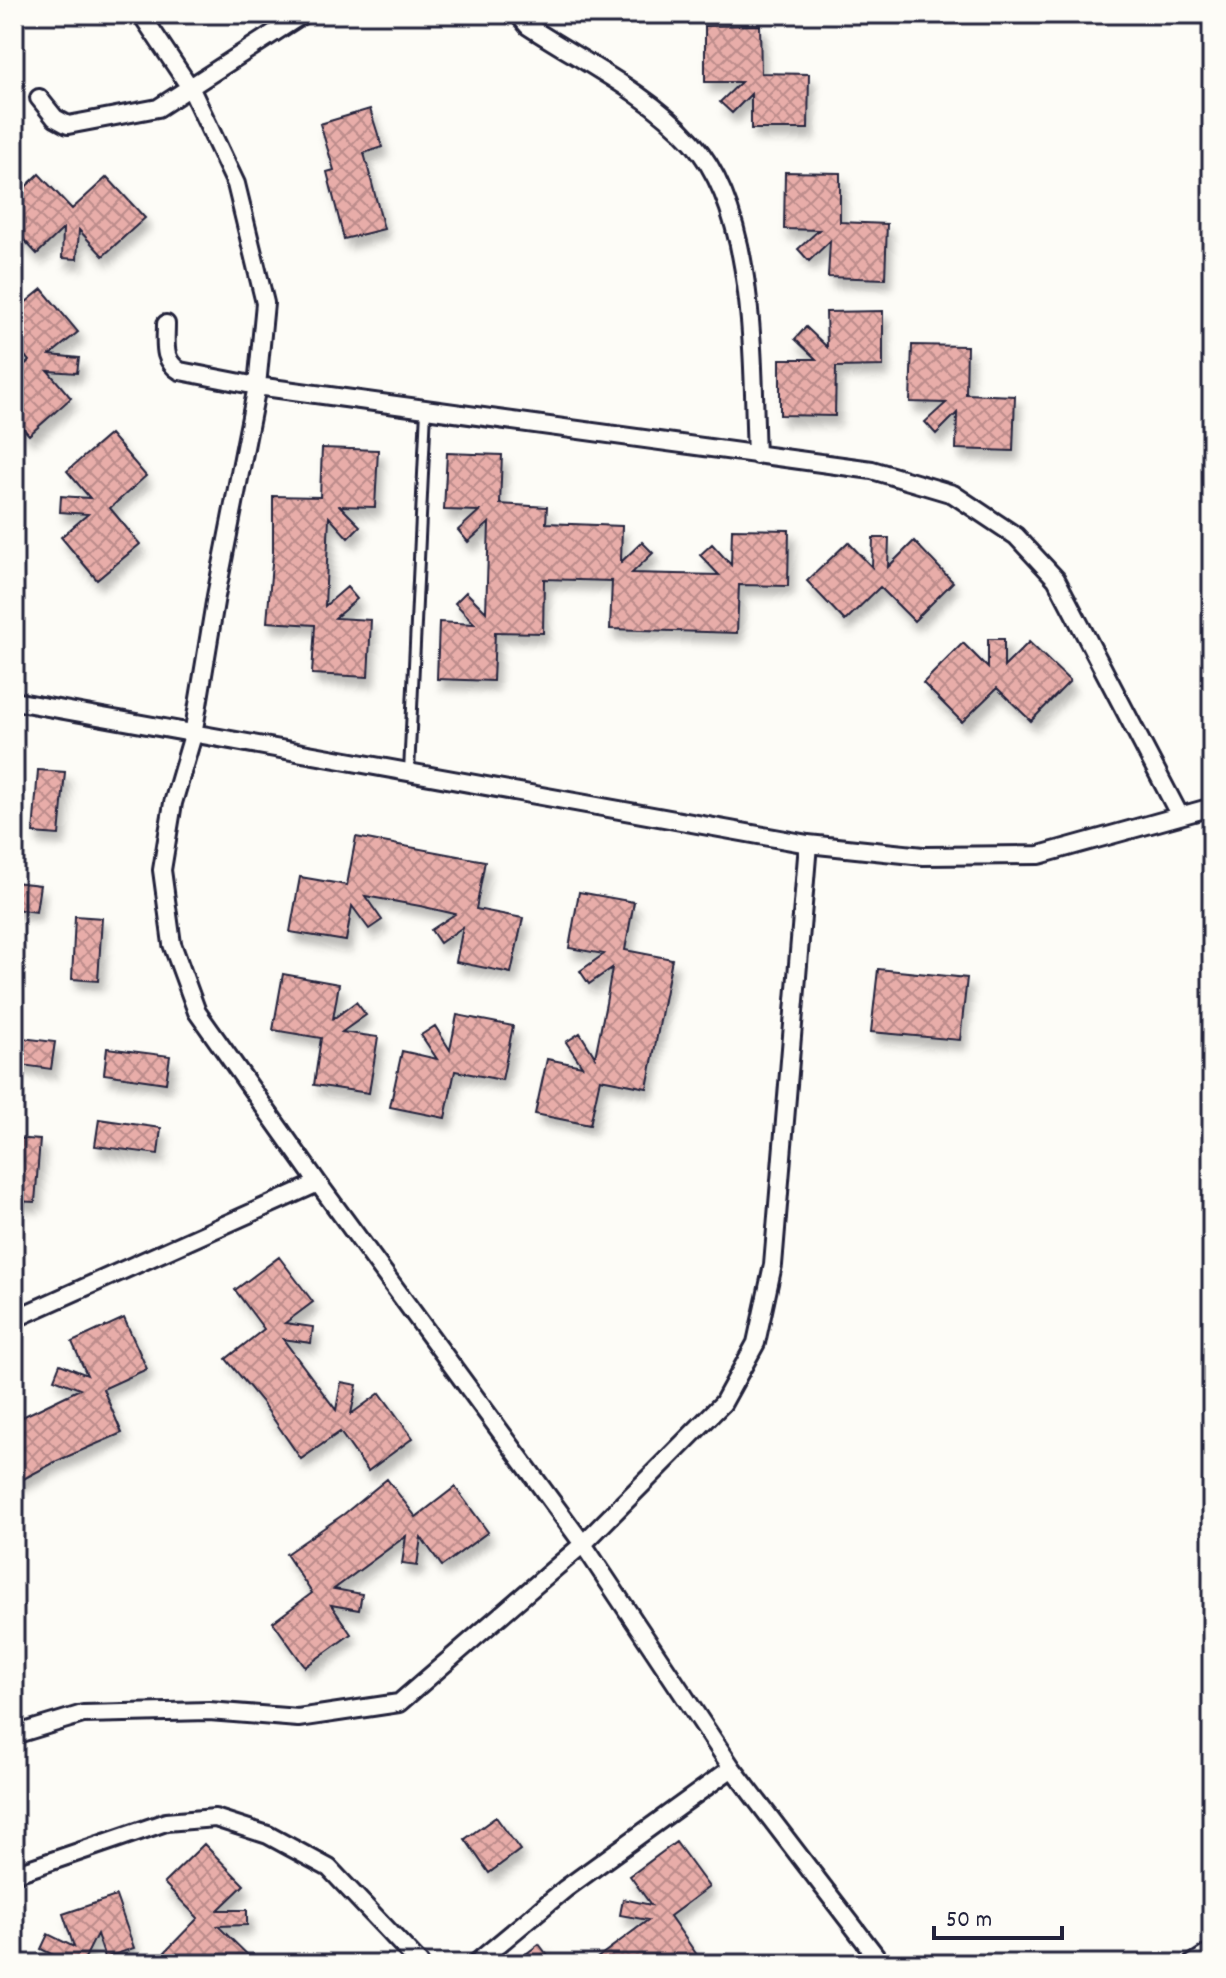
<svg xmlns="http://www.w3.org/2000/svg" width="1226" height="1978" viewBox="0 0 1226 1978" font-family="Dekko,sans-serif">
	<defs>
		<pattern id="building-cross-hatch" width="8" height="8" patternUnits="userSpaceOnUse" patternTransform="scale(2)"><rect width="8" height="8" fill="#e8ada9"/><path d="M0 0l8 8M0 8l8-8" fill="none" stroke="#bc8c8b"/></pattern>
		<filter id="shadow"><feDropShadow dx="5" dy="9" stdDeviation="4" flood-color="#0004"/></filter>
	</defs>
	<rect width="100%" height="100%" fill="#fdfcf7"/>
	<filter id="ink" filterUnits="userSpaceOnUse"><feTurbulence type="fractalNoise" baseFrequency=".0125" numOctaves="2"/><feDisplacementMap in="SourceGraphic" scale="16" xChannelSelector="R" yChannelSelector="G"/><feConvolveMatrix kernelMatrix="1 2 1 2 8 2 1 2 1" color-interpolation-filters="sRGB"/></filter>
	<g filter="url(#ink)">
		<path fill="url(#building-cross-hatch)" stroke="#22223b" stroke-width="2" filter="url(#shadow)" d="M760 25 761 73 809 74 808 129H751V94L732 113 720 102 741 82H705V26Z
			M370 109 382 147 364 153 384 229 344 239 327 172 334 170 320 124Z
			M785 172 840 173V222L887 224 885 279 828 277 830 241 809 261 798 249 819 230 784 229Z
			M39 174 72 209 107 177 145 218 103 256 79 230 77 259 62 258 63 229 37 254 14 229V198Z
			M42 289 78 332 50 355 79 358 77 373 48 371 71 398 29 435 14 418V374L29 361 14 343V312Z
			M883 311V366L836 367 835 416 780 415V359H816L795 339 806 327 827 347 826 312Z
			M912 345 967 346 966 394 1015 396 1013 451 956 449 957 413 936 434 925 422 946 403 910 402Z
			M110 434 146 476 110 508 140 544 97 580 61 537 88 514 60 512 61 496 90 498 67 471Z
			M322 448 378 450 375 507 340 506 360 526 348 538 329 517 325 606 347 587 357 599 335 618 371 620 368 677 312 674 315 625 267 622 273 552V496L320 497Z
			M447 453 502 455 500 504 547 507 546 523 622 526 621 562 642 542 653 553 632 573 719 575 700 555 712 544 731 565 732 529 789 530 788 586 739 585 737 633 610 629 612 581 544 579 543 633 495 632 493 681 437 679 439 622 475 624 455 603 466 592 486 612 489 523 468 542 458 530 479 511 444 510Z
			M873 538H889L888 567 914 541 953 582 914 621 880 587 845 621 807 581 848 542 872 567Z
			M988 639H1004V667L1029 642 1070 681 1031 721 997 688 962 722 923 683 963 643 988 668Z
			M38 770 65 772 59 835 33 833Z
			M356 837 485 861 476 909 523 918 511 973 456 962 463 927 440 943 431 930 455 914 420 906 365 896 382 920 369 929 352 906 346 941 290 932 300 877 347 885Z
			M14 882 40 885 36 912 14 909Z
			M579 892 634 902 625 950 672 959 647 1088 600 1079 590 1125 535 1114 547 1059 582 1066 566 1042 580 1033 595 1057 606 1003 612 968 589 984 580 971 604 954 569 948Z
			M75 916 102 918 98 981 72 979Z
			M878 969 967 978 960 1040 871 1032Z
			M283 974 339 984 333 1019 356 1002 366 1015 342 1032 378 1037 369 1093 314 1085 321 1038 273 1030Z
			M457 1015 513 1026 502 1080 455 1071 445 1118 390 1107 402 1051 437 1059 421 1035 435 1026 450 1050Z
			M14 1037 55 1042 51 1069 14 1064Z
			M107 1048 170 1056 166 1083 104 1074Z
			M99 1119 161 1128 158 1154 95 1146Z
			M14 1138 40 1140 35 1202 14 1201Z
			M279 1257 313 1302 285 1323 313 1327 311 1343 283 1339 336 1410 341 1382 357 1385 351 1414 380 1393 413 1438 368 1471 340 1432 301 1459 261 1401 226 1359 264 1329 235 1290Z
			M124 1318 147 1369 103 1389 122 1433 57 1461 14 1484V1421L80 1389 54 1379 60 1364 87 1375 72 1342Z
			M387 1479 416 1517 455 1487 488 1532 442 1566 421 1537 417 1566 402 1564 406 1536 334 1589 362 1594 359 1610 331 1605 351 1634 305 1667 273 1622 312 1593 286 1554 344 1514Z
			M496 1817 520 1850 489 1873 465 1839Z
			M676 1842 709 1887 670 1916 697 1955 684 1964H589L648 1920 620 1915 623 1899 651 1905 630 1876Z
			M204 1844 244 1885 218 1910H247V1925L218 1926 257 1964H177L165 1952 198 1918 164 1883Z
			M116 1896 134 1948 105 1958 97 1934 82 1964H71L41 1949 48 1934 74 1947 63 1914Z
			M539 1944 554 1964H513Z"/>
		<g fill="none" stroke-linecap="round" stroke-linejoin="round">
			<g stroke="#22223b" stroke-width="14">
				<path id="lane" d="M409 772 426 410"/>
			</g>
			<g stroke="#22223b" stroke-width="22">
				<path id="street" d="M141 14 191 89 236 184 265 303 257 386 216 596 193 735 173 803 162 870 172 944 197 1012 318 1183 583 1544 732 1768 882 1964
					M518 14 528 26C583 62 648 93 692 142 757 214 752 363 756 455
					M39 98 55 118 68 125 158 108 303 14
					M166 324C166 344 162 360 180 371L257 386 872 470 953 494 1016 536 1056 579 1180 816
					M14 701 808 844 923 856 1039 855 1212 807
					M14 1319 318 1183
					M14 1735 83 1714 209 1711 298 1718 399 1703 583 1544 723 1403 756 1343 773 1265 808 844
					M14 1874 166 1822 215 1818 268 1835 329 1868 420 1964
					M475 1964 565 1889 732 1768
					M1192 1964 1212 1951"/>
			</g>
			<use href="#lane" stroke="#fdfcf7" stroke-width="8"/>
			<use href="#street" stroke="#fdfcf7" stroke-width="16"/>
		</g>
	</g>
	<rect width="1226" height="1978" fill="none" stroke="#fdfcf7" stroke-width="48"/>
	<rect x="24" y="24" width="1178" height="1930" fill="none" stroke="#22223b" stroke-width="3" filter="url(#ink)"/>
	<path d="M934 1926v12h128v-12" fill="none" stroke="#22223b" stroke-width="4"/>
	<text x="946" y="1926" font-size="24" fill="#22223b" stroke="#fdfcf7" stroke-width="6" paint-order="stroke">50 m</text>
</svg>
